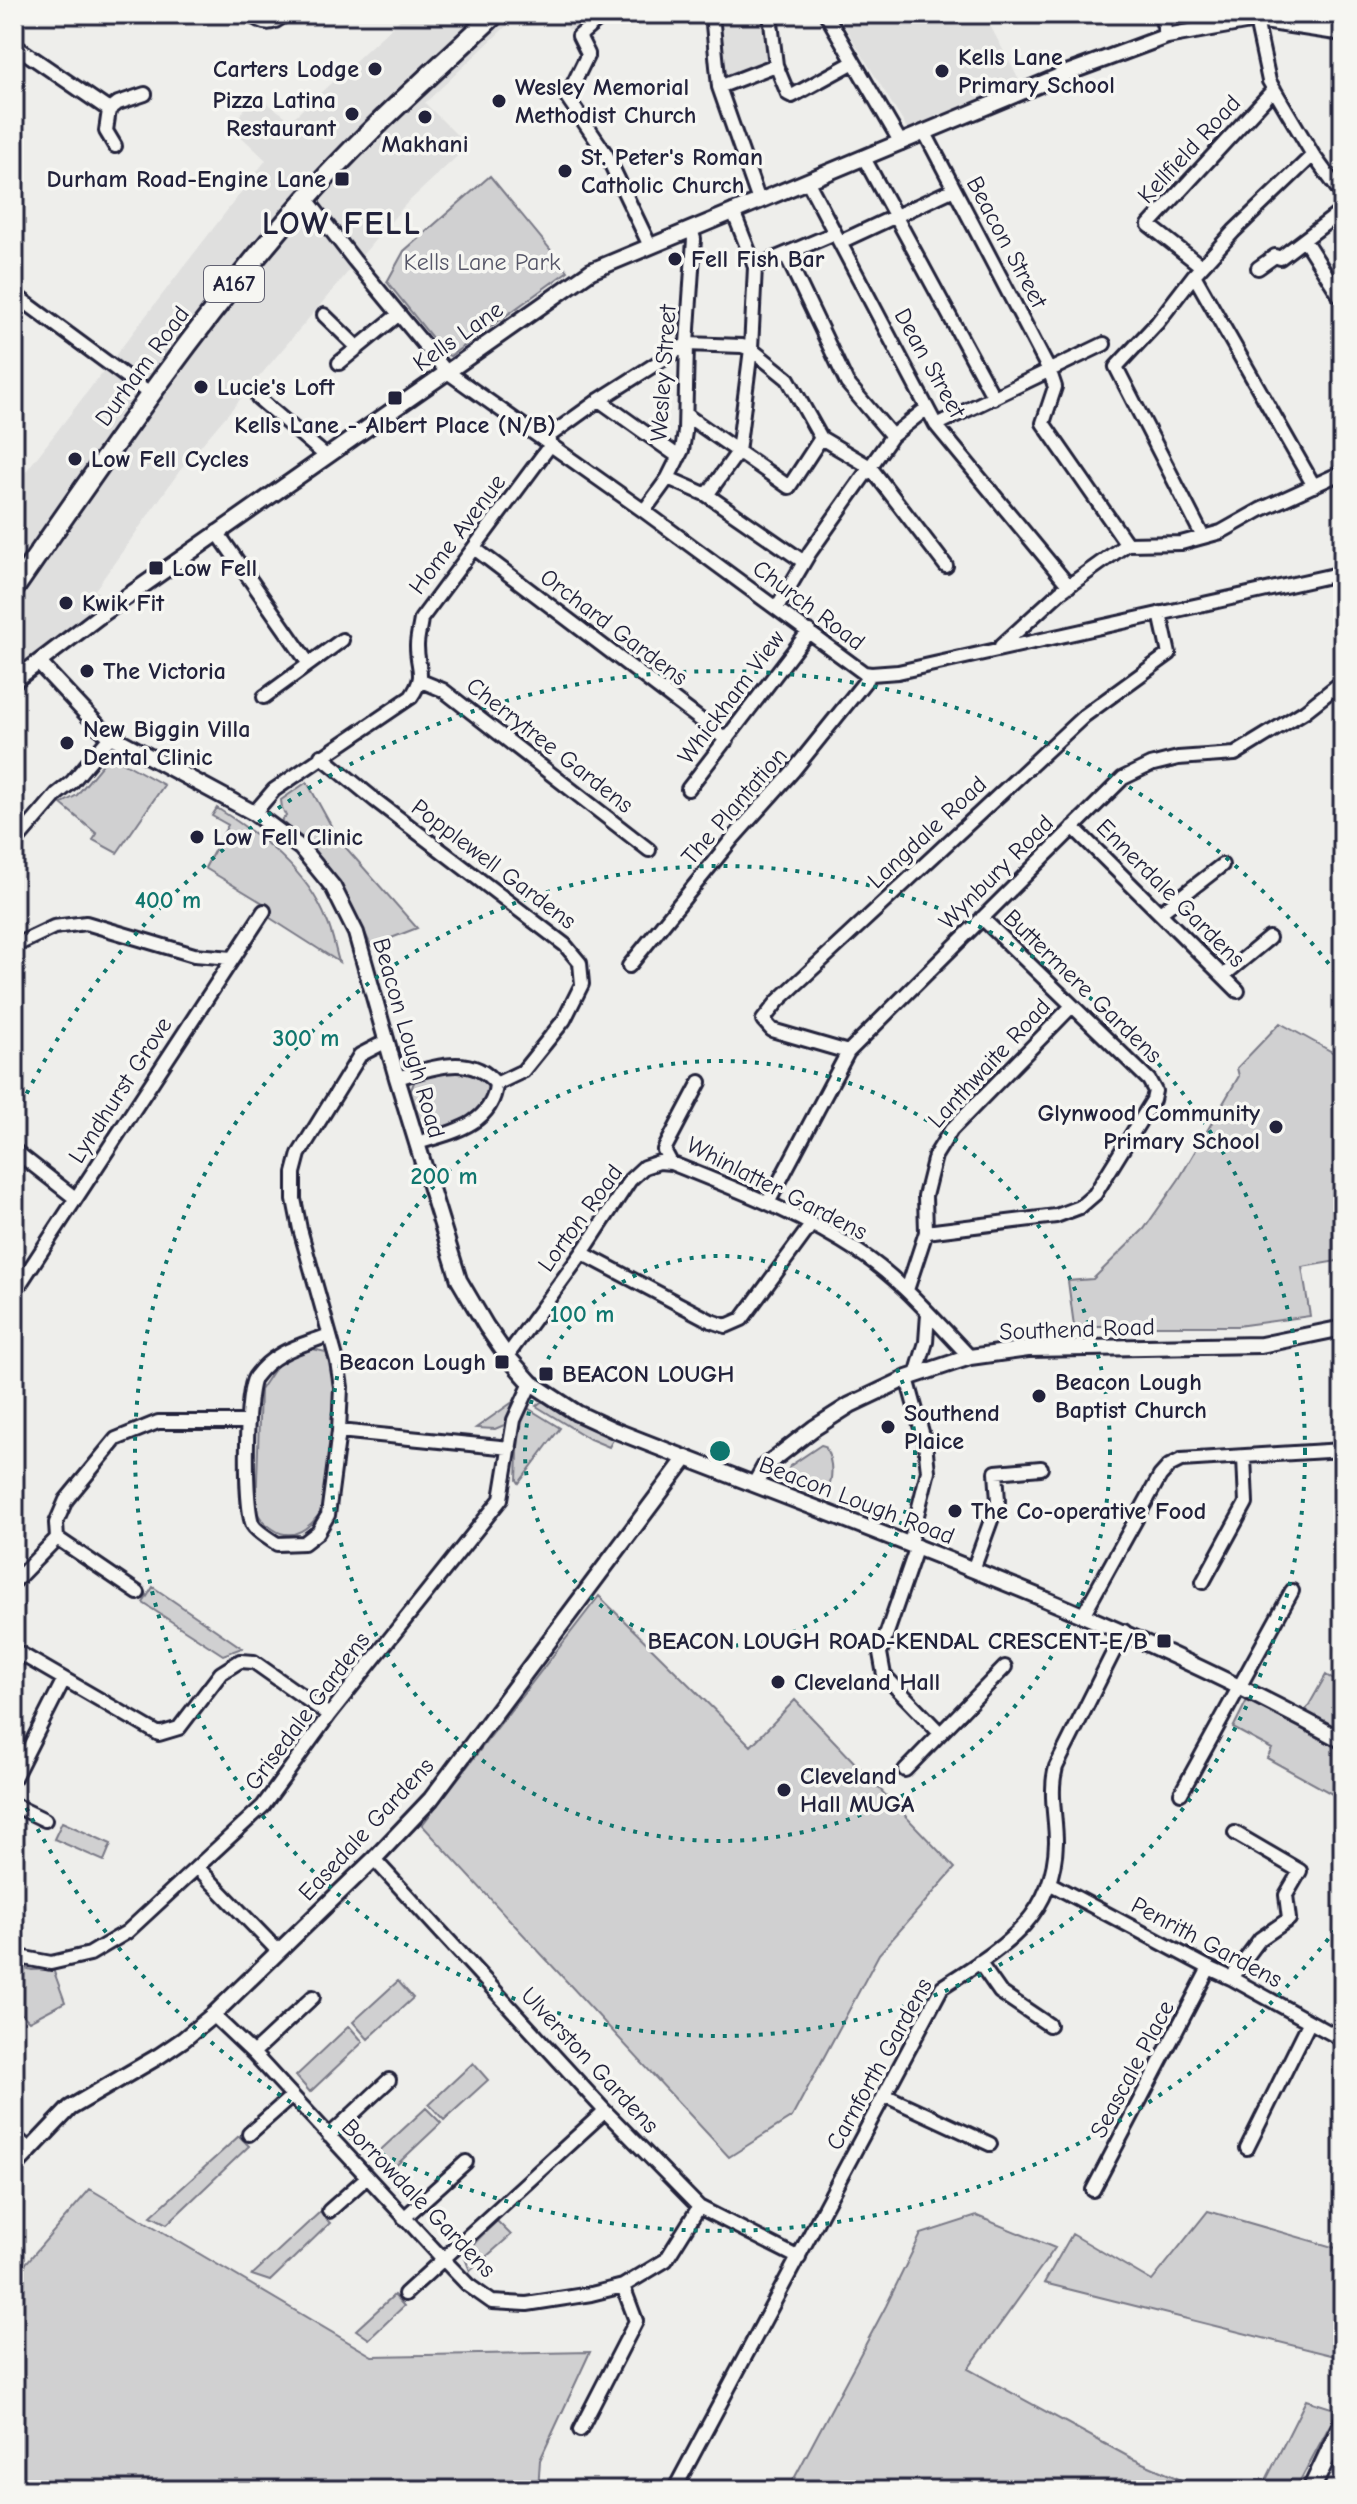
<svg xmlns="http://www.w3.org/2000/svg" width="1357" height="2504" viewBox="0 0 1357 2504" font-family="'Comic Neue',sans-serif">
	<rect width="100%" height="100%" fill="#eeeeeb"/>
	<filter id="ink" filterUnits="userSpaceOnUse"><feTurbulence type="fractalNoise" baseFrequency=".0125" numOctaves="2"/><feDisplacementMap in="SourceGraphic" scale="16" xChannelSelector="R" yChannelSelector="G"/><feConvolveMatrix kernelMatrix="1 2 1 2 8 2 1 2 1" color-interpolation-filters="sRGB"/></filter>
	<g filter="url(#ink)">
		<path fill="#dfdfde" d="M406 14H519L425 103 468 146 404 206 181 469 95 590 105 598 14 672V487L266 160 231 127 255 95 291 120Z
			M547 14H596L575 33Z
			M718 14H765L771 60 725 78Z
			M837 14H984L1020 82 908 130Z"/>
		<path fill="#d0d0d1" stroke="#797986" stroke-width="2" d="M490 176 568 271 450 356 445 354 387 282 404 251Z
			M110 755 164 785 117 853 93 840 97 834 61 804 77 795Z
			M307 782 339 840 417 928 371 946C345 887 332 862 281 821L286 816 282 808 281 800Z
			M217 808C261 836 307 870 327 921 333 934 335 949 339 962L267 916 271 908 205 868 228 825 212 816Z
			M1280 1023 1343 1058V1260L1302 1267 1310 1316 1237 1326H1074L1068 1281 1093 1279 1144 1229 1179 1179 1239 1076 1237 1068Z
			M455 1071C466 1071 476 1072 484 1081 507 1107 438 1139 423 1127 415 1120 413 1102 410 1092L415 1080 420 1077Z
			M313 1349 326 1352C343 1390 326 1467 322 1510 311 1527 293 1543 273 1529 264 1523 259 1518 256 1509L260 1390 278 1363 290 1356Z
			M517 1399 509 1423 495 1429 476 1428Z
			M541 1402H547L614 1438 609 1447 590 1439 536 1406Z
			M526 1407 560 1428 519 1483 517 1480 519 1425Z
			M821 1445 825 1446C833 1462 834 1478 826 1494 812 1496 792 1487 787 1474L790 1466Z
			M153 1587 242 1648 223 1655 143 1603Z
			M599 1596 751 1746 795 1700 955 1868 879 1954 792 2117 729 2157 422 1825Z
			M1326 1675 1343 1686V1732L1305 1712Z
			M1247 1700 1343 1751V1800L1267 1758 1272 1749 1233 1728Z
			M62 1822 111 1844 104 1861 54 1839Z
			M14 1965 32 1970 53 1969 65 2002 29 2021 14 2007Z
			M398 1981 413 1998 368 2039 353 2022Z
			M349 2026 363 2042 310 2092 296 2076Z
			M473 2063 488 2080 444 2120 429 2104Z
			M426 2108 441 2123 388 2173 373 2157Z
			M239 2136 249 2146 167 2224 151 2216Z
			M90 2189 372 2356 590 2352 540 2460 538 2490H14V2277Z
			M1208 2211 1343 2250V2358L1044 2283 1072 2234 1152 2281Z
			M320 2212 330 2223 270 2281 252 2275Z
			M977 2216 1055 2248 968 2369 1131 2458 1204 2490H788L886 2306 921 2234Z
			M497 2221 511 2235 470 2271 465 2258C473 2242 485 2233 497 2221Z
			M394 2295 404 2306 369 2339 356 2330Z
			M1306 2400 1338 2410 1295 2490H1261Z"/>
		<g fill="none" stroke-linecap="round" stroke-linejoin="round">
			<g stroke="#22223b" stroke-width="18">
				<path id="minor" d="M249 14C263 24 272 27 285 14
					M605 14 579 36 588 54 567 97 606 154 650 246
					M712 14 719 87 759 201
					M770 14 776 65
					M826 14 901 143
					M1160 14 1167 36
					M1256 20 1269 81 1313 155 1343 196
					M14 45 109 110
					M719 87 776 65 788 94 792 96 854 62
					M925 133 1050 372 1055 387 1043 423 1127 544
					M115 146 106 131 109 110 118 103 145 94
					M864 158 994 398
					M808 182 936 425 1069 586
					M306 198 354 260 446 371 644 511 864 673 871 674 898 672 1343 573
					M733 211 755 267 751 349 738 452 707 495 804 562
					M1305 241 1343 301
					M840 242 954 189
					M786 255 847 383 892 436
					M1201 266 1149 225 1274 89
					M755 267 835 233
					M1258 268 1275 256 1280 258 1343 210
					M1194 275 1314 486
					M14 294 151 395
					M324 315 358 348
					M339 363 399 314
					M258 398 326 456
					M599 400 679 457
					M686 415 789 487 821 438
					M936 425 1104 344
					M545 439 599 400 687 344 742 346 751 349 788 379 821 438 870 467 946 566
					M668 478 707 495
					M644 511 668 478 682 450 685 432 687 344 694 239 691 229
					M217 532 309 664
					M1203 537 1116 367 1157 323 1194 275 1234 231 1313 155
					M474 548 727 740
					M777 608 810 552 892 436 927 408
					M1001 646 1060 592 1127 544 1181 543 1221 532 1260 510 1343 472
					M421 681 443 690 649 850
					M264 697 342 640
					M321 756 375 800 565 945 580 963 582 984 564 1020 523 1071 496 1084C471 1051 430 1069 397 1078
					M688 789 809 631
					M254 813 274 790 411 697C427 674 417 670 417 646 417 637 420 628 421 619L551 444
					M1073 827 1238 991
					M14 844 57 794 72 782 111 736
					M1160 913 1222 865
					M14 946 54 927 86 923 194 955 233 958
					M629 966 733 838 793 771 871 674
					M1224 975 1269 938
					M848 1052 772 1030 763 1020 778 1001 1084 716 1169 654 1160 613
					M700 1082 664 1150 671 1163C735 1189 802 1214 859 1252 902 1280 935 1321 970 1357
					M417 1143C450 1133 493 1125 496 1084
					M14 1150 75 1198
					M768 1203 848 1052 1123 778 1150 765 1178 758 1235 754 1305 711 1343 681
					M926 1232 1056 1216 1080 1207 1095 1194 1153 1100 1155 1091 1149 1080 982 918
					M582 1253 711 1321 726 1326 742 1319 811 1225
					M907 1290 926 1232 925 1196 935 1156 951 1130 1072 1006
					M14 1293 264 911
					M329 1335C300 1346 274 1351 255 1377 245 1392 244 1508 253 1525 257 1532 270 1539 277 1544L304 1543 318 1532 328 1515 339 1431 341 1387 337 1361 300 1229 294 1199V1173L299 1154 360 1055 387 1041
					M507 1356 582 1253 630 1180 644 1167 659 1162 671 1163
					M916 1375 926 1342 928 1314
					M907 1378 925 1443 928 1471 910 1543
					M339 1431 510 1448
					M917 1546 880 1653 884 1675 940 1733
					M973 1570 998 1501 996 1472 1041 1468
					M14 1582 57 1538
					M1203 1582 1246 1503 1244 1457
					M138 1593 57 1538 56 1523 66 1500 116 1439 158 1422H248
					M1083 1615 1160 1476 1169 1466 1181 1460 1343 1450
					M14 1650 159 1734 179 1728 221 1673 240 1661 254 1662 329 1715
					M905 1770 1005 1667
					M14 1778 63 1681
					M1181 1793 1292 1591
					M14 1805 45 1820
					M374 1859 605 2111 699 2207 799 2258
					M197 1867 278 1951
					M1049 1883 1209 1968 1231 1978 1343 2040
					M14 1956 51 1963 90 1954 127 1932 263 1806 329 1715 501 1499 514 1420 531 1383
					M979 1962 1000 1992 1049 2025
					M1231 1978 1260 1939 1289 1919 1286 1895 1300 1871 1235 1833
					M213 2015 253 2053 443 2259 468 2285 492 2302 527 2304 591 2294 623 2286 666 2260 699 2207
					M253 2053 313 1997
					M884 2095 990 2144
					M249 2134 292 2096
					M14 2136 29 2149
					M329 2136 389 2080
					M1247 2148 1309 2023
					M1093 2190 1209 1968
					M329 2211 366 2178
					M404 2218 466 2162
					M405 2294 605 2111
					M580 2430 636 2321 623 2286
					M674 2490 942 1987C1000 1949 1054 1920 1056 1842 1056 1817 1049 1792 1056 1767L1124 1631"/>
			</g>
			<g stroke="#22223b" stroke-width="20">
				<path id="tertiary" d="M39 663 98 726 111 736 254 813 301 848 333 887 356 933 397 1078 459 1280 486 1326 507 1356 531 1383 577 1413 614 1430C860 1527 1111 1613 1343 1741
					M14 681 98 617 591 271 1067 73 1167 36 1256 20 1343 33
					M755 1484 765 1466 814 1428 850 1405 907 1378 970 1357 1028 1349 1261 1345 1343 1328
					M14 2167 70 2108 159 2056 184 2039 213 2015 374 1859 431 1799 686 1458"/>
			</g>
			<g stroke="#22223b" stroke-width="22">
				<path id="secondary" d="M1311 2490 1343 2422"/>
			</g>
			<g stroke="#22223b" stroke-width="24">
				<path id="primary" d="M14 589C106 456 197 322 304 201 363 134 431 75 495 14"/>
			</g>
			<use href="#minor" stroke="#f6f6f2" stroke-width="12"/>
			<use href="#tertiary" stroke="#f6f6f2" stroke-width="14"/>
			<use href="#secondary" stroke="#f6f6f2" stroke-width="16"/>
			<use href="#primary" stroke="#f6f6f2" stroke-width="18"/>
		</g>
	</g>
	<g fill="none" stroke="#0f766e" stroke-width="4" stroke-dasharray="4 8">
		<circle cx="720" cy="1451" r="195"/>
		<circle cx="720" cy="1451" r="390"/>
		<circle cx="720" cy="1451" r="585"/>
		<path d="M1343 1920A780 780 0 0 1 16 1787M16 1115A780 780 0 0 1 1343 982"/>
	</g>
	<g fill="#22223b" stroke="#f6f6f2" stroke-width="3">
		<circle cx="375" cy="69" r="8"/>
		<circle cx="942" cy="71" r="8"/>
		<circle cx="499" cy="101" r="8"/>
		<circle cx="352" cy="114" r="8"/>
		<circle cx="425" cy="117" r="8"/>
		<circle cx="565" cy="171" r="8"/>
		<rect x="334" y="171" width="16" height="16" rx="4"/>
		<circle cx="675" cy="259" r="8"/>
		<circle cx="201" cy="387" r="8"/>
		<rect x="387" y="390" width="16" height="16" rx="4"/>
		<circle cx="75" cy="459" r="8"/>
		<rect x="148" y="560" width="16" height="16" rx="4"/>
		<circle cx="66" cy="603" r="8"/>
		<circle cx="87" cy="671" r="8"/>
		<circle cx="67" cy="743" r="8"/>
		<circle cx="197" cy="837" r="8"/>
		<circle cx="1276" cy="1127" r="8"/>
		<rect x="494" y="1354" width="16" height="16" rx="4"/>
		<rect x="538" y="1366" width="16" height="16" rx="4"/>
		<circle cx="1039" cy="1396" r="8"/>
		<circle cx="888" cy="1427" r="8"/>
		<circle cx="955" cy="1511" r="8"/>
		<rect x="1156" y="1633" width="16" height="16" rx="4"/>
		<circle cx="778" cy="1682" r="8"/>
		<circle cx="784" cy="1790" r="8"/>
	</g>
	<g text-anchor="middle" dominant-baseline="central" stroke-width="7" stroke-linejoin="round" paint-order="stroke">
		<rect fill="#f6f6f2" stroke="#626272" stroke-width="2" x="204" y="266" width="60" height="36" rx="6"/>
		<g font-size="22" font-weight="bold" fill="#22223b">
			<text x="234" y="284">A167</text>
		</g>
		<g font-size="24" font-weight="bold" fill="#22223b" stroke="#f6f6f2" text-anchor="start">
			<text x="958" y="57">Kells Lane<tspan x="958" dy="28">Primary School</tspan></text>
			<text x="359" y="69" text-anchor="end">Carters Lodge</text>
			<text x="515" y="87">Wesley Memorial<tspan x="515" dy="28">Methodist Church</tspan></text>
			<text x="336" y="100" text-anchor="end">Pizza Latina<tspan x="336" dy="28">Restaurant</tspan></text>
			<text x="425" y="144" text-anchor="middle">Makhani</text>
			<text x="581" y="157">St. Peter's Roman<tspan x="581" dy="28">Catholic Church</tspan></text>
			<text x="326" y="179" text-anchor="end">Durham Road-Engine Lane</text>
			<text x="691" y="259">Fell Fish Bar</text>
			<text x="217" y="387">Lucie's Loft</text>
			<text x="395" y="425" text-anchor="middle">Kells Lane - Albert Place (N/B)</text>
			<text x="91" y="459">Low Fell Cycles</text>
			<text x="172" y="568">Low Fell</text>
			<text x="82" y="603">Kwik Fit</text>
			<text x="103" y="671">The Victoria</text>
			<text x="83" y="729">New Biggin Villa<tspan x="83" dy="28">Dental Clinic</tspan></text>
			<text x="213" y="837">Low Fell Clinic</text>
			<text x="1260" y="1113" text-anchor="end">Glynwood Community<tspan x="1260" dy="28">Primary School</tspan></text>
			<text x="486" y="1362" text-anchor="end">Beacon Lough</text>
			<text x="562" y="1374">BEACON LOUGH</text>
			<text x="1055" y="1382">Beacon Lough<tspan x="1055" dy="28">Baptist Church</tspan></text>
			<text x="904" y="1413">Southend<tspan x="904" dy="28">Plaice</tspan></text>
			<text x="971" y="1511">The Co-operative Food</text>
			<text x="1148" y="1641" text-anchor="end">BEACON LOUGH ROAD-KENDAL CRESCENT-E/B</text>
			<text x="794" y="1682">Cleveland Hall</text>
			<text x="800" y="1776">Cleveland<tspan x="800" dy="28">Hall MUGA</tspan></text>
		</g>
		<g font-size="24" fill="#22223b" stroke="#f6f6f2">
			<text transform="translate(1189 149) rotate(-47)">Kellfield Road</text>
			<text transform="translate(1007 242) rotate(62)">Beacon Street</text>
			<text transform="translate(458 336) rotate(-35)">Kells Lane</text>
			<text transform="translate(930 363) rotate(61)">Dean Street</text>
			<text transform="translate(142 366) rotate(-54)">Durham Road</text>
			<text transform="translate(663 373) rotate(-86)">Wesley Street</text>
			<text transform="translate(457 534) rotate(-53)">Home Avenue</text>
			<text transform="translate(809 605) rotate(37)">Church Road</text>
			<text transform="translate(614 627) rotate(37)">Orchard Gardens</text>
			<text transform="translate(731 697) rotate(-53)">Whickham View</text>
			<text transform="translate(550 745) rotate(38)">Cherrytree Gardens</text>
			<text transform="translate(734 806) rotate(-49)">The Plantation</text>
			<text transform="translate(927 832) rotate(-43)">Langdale Road</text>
			<text transform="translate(494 864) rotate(37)">Popplewell Gardens</text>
			<text transform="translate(996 872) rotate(-45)">Wynbury Road</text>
			<text transform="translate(1171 893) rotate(45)">Ennerdale Gardens</text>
			<text transform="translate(1083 986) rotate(44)">Buttermere Gardens</text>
			<text transform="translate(409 1038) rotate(74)">Beacon Lough Road</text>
			<text transform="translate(989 1063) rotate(-47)">Lanthwaite Road</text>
			<text transform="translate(120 1090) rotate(-57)">Lyndhurst Grove</text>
			<text transform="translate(777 1188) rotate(27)">Whinlatter Gardens</text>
			<text transform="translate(580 1218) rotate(-54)">Lorton Road</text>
			<text transform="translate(1077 1329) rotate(-2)">Southend Road</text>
			<text transform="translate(857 1500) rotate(21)">Beacon Lough Road</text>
			<text transform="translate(307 1711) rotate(-53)">Grisedale Gardens</text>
			<text transform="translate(366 1829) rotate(-47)">Easedale Gardens</text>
			<text transform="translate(1207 1942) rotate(28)">Penrith Gardens</text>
			<text transform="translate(590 2060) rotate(47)">Ulverston Gardens</text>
			<text transform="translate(879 2064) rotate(-61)">Carnforth Gardens</text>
			<text transform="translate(1132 2069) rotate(-62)">Seascale Place</text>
			<text transform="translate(419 2198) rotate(46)">Borrowdale Gardens</text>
		</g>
		<g font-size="24" fill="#565668" stroke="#f6f6f2">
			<text x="482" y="262">Kells Lane Park</text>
		</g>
		<g font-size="32" font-weight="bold" letter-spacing="2" fill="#22223b" stroke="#f6f6f2">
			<text x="342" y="223">LOW FELL</text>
		</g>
	</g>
	<circle cx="720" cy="1451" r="12" fill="#0f766e" stroke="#f6f6f2" stroke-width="4"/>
	<g font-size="24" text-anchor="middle" font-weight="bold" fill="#0f766e" stroke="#f6f6f2" stroke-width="7" stroke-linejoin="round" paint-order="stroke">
		<text x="168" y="908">400 m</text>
		<text x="306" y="1046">300 m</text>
		<text x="444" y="1184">200 m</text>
		<text x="582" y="1322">100 m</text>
	</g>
	<rect width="1357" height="2504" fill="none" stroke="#f6f6f2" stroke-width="48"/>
	<rect x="24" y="24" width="1309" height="2456" fill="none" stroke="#22223b" stroke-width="3" filter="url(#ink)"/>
</svg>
